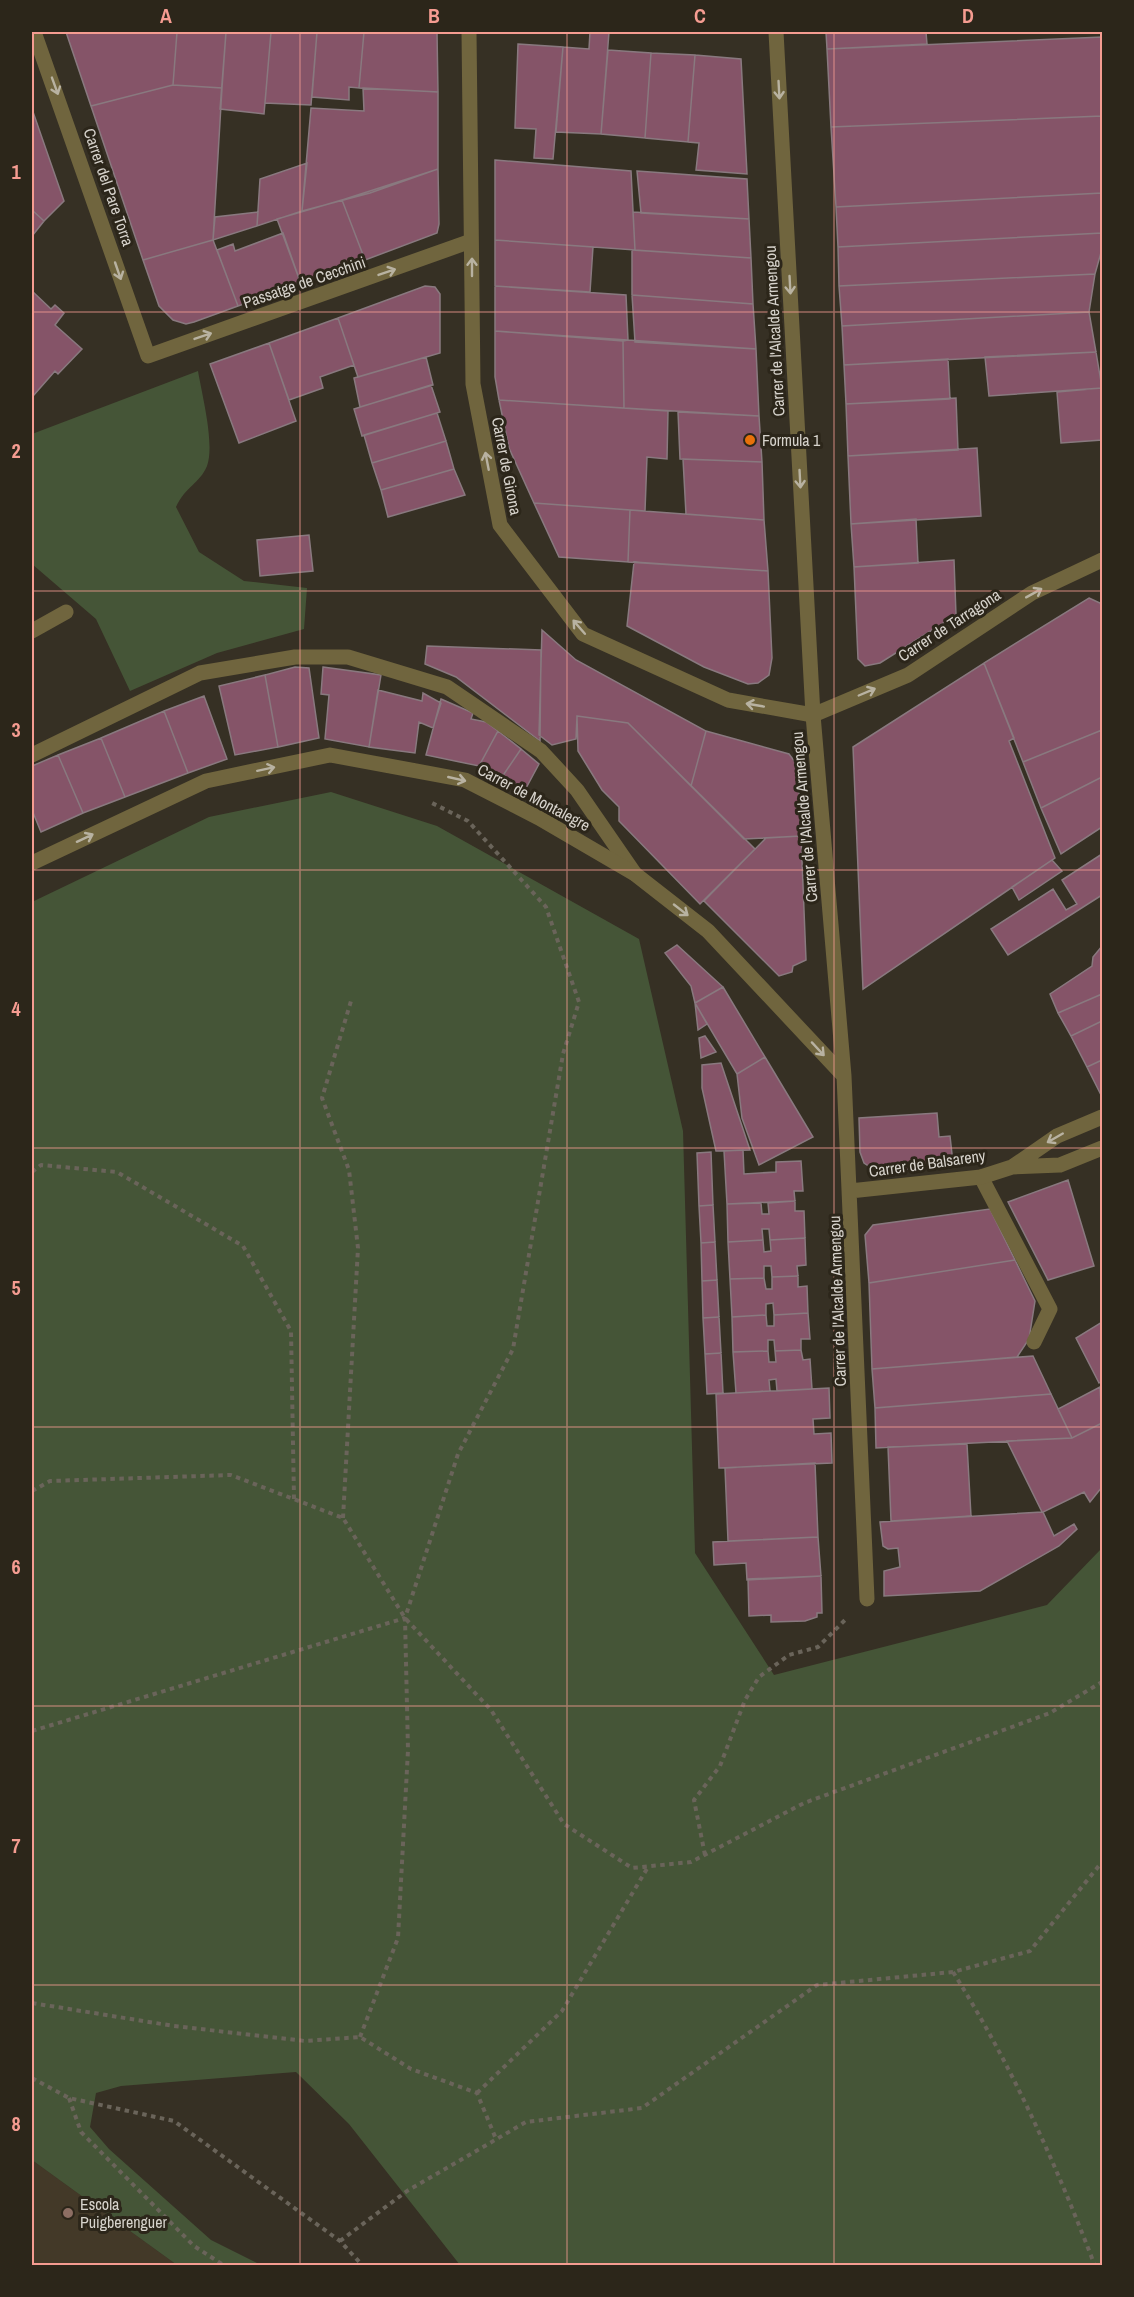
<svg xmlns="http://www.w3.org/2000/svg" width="1134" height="2297" viewBox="0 0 1134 2297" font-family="'Archivo Narrow',sans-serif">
	<rect width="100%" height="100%" fill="#363024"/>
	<path fill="#433928" d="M32 2160 177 2265H32Z"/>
	<path fill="#455537" d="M198 371C202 395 215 444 207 466 200 483 185 487 176 507L199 552 244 581 307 588 304 629 217 653 130 691 96 619 32 564V434Z
		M331 792 437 826 639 939 683 1131 695 1553 774 1675 1047 1605 1102 1548V2265H460L349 2124 296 2072 121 2086 96 2093 90 2127 109 2149 211 2240 261 2265H177L32 2160V902L209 817Z"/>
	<path fill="#855468" stroke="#89797f" stroke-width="1.5" d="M66 32H177L173 85 91 106Z
		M177 32H226L222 88 173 85Z
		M226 32H271L264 114 220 109Z
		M271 32H317L311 105 265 103Z
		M317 32H364L359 88 349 87V100L312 97Z
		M364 32H437L438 92 359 88Z
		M590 32H609L601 134 556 132 563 47 589 49Z
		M826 32H926L927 44 827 49Z
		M1102 37V116L831 127 827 49Z
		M518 44 563 47 553 159 534 158 536 129 515 128Z
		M608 50 651 53 645 138 601 134Z
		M651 53 695 55 688 142 645 138Z
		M695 55 741 59 747 174 696 170 699 143 688 142Z
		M173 85 222 88 213 240 143 260 91 106Z
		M363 88 438 92V169L370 193 302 211 311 108 364 111Z
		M32 109 64 201 44 221 32 210Z
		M1102 116V193L836 207 831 127Z
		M495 160 631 171 635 250 495 240Z
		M307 163 302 211 257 226 260 179Z
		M438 169 439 224 437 233 365 260 342 200Z
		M637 171 747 179 749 219 641 213Z
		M1102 193V233L838 247 836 207Z
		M342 200 365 260 301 284 277 219Z
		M32 210 44 221 32 236Z
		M258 212 257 226 213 240 215 217Z
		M633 212 749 219 751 258 635 250Z
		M283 233 301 284 238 306 217 250 233 244 235 251Z
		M1102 233V249L1095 274 839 286 838 247Z
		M213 240 238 306 194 322 186 324 173 320 159 306 143 260Z
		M495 240 593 247 590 292 495 286Z
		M632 250 751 258 753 304 632 295Z
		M1095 274 1089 312 842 326 839 286Z
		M425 286 435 287 440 294V353L358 377 338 318Z
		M495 286 626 295 628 340 495 331Z
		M32 291 51 309 55 305 64 313 55 325 82 349 58 374 55 371 33 396Z
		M632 295 753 304 756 349 635 342Z
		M1089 312 1096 352 844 365 842 326Z
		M338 318 354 365 320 377 323 388 289 400 269 343Z
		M495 331 623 341 624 408 499 400 495 377Z
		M628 340 756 349 759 416 624 408 623 341Z
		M269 343 296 421 239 443 210 364Z
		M1096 352 1102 388 989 396 985 357Z
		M426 357 433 385 360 407 354 378Z
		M948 359 950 399 846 404 844 365Z
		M431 385 440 412 362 436 354 409Z
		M1102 388V440L1061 443 1057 392Z
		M956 398 958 450 848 456 846 404Z
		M499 400 668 411 667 459 647 457 645 511 534 503 509 448Z
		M678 412 759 416 762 462 680 459Z
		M437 413 446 441 372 463 364 435Z
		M446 441 454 469 381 490 372 463Z
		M977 448 981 516 851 524 848 456Z
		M683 459 762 462 764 520 686 514Z
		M454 469 465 495 388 517 381 490Z
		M534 503 630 510 628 562 559 557Z
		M630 510 764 520 768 571 628 562Z
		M916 519 918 563 854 567 851 524Z
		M309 535 313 571 260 576 257 540Z
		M954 560 956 615 880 663 865 666 858 659 854 567Z
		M634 562 768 571 772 658 769 675 758 683 748 684 704 667 627 626Z
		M1089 598 1100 603 1102 608V730L1023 762 984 663Z
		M542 630 576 660 706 731 691 786 628 723 577 716 576 739 552 745 539 735Z
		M427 646 541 650 540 741 456 677 425 664Z
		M984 663 1014 738 1009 741 1055 858 863 989 853 747Z
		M295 667 309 668 319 738 278 747 265 675Z
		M323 667 381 675 369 747 325 739 329 695 321 694Z
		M265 675 278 747 235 755 219 686Z
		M378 690 422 701 423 693 441 703 433 728 419 722 415 753 369 747Z
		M204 696 227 759 188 773 164 711Z
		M441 699 473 713 471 719 486 722 498 731 479 766 426 755Z
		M164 711 188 773 125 797 101 738Z
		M577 716 628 723 755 849 700 904 619 821V807L602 790 578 751Z
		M1102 730V777L1041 808 1023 762Z
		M498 731 521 749 502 777 479 766Z
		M706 731 789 754 798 766 801 836 744 839 691 786Z
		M101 738 125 797 83 813 58 755Z
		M521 749 539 764 525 790 502 777Z
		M58 755 83 813 41 832 32 810V766Z
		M1102 777V827L1061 854 1041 808Z
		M801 836 806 960 793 966 792 972 779 976 704 901 766 838Z
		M1102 854V895L1008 955 991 929 1053 889 1066 910 1077 904 1062 880Z
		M1052 860 1062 871 1019 900 1012 887Z
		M677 945 723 987 695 1003 691 986 665 953Z
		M1102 946V994L1058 1013 1050 994 1092 966 1093 957Z
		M723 987 765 1057 737 1074 695 1003Z
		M1102 994V1021L1071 1036 1058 1013Z
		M695 1003 707 1024 698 1030Z
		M1102 1021V1060L1087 1067 1071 1036Z
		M705 1036 716 1052 701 1058 699 1038Z
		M765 1057 813 1137 759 1165 742 1118 737 1074Z
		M1102 1060V1097L1087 1067Z
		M721 1063 750 1150 716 1151 702 1088V1065Z
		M937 1113 939 1137 950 1136 953 1163 879 1173 864 1163 860 1152 859 1118Z
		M743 1150 744 1174 776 1172V1162L801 1161 803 1191H794L795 1201 727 1204 724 1151Z
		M711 1152 713 1205 699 1206 697 1153Z
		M1068 1180 1094 1266 1048 1280 1008 1202Z
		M795 1201V1211H804L805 1238 770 1240 769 1229H762L763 1240 728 1242 727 1204 761 1203 762 1214H769L768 1203Z
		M713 1205 715 1242 701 1243 699 1206Z
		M990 1209 1015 1260 869 1283 865 1235 873 1225Z
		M805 1238 806 1265 797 1266 798 1276 772 1277 771 1266H764V1278L730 1279 728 1242 763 1240 764 1252 771 1251 770 1240Z
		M715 1242 717 1280 702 1281 701 1243Z
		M1015 1260 1035 1301 1029 1339 1017 1357 872 1369 869 1283Z
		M798 1276V1287L807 1286 808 1313 774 1315 773 1303 766 1304V1315L732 1317 730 1279 764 1278 766 1289H772V1277Z
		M717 1280 719 1317 703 1318 702 1281Z
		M808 1313 810 1339H801V1350L775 1351 774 1340H768V1351L733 1352 732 1317 766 1315 767 1326H774V1315Z
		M719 1317 721 1353 705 1354 703 1318Z
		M1102 1322V1381L1099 1383 1076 1338Z
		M801 1350 803 1360 810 1359 812 1389 777 1391 776 1379 769 1380 770 1391 736 1393 733 1352 768 1351 769 1362H776L775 1351Z
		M721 1353 723 1393 707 1394 705 1354Z
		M1033 1356 1051 1394 875 1408 872 1369Z
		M1100 1387 1102 1423 1072 1438 1058 1409Z
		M829 1388 830 1418 813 1419 814 1434 831 1433 832 1463 719 1468 716 1394Z
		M1051 1394 1072 1438 876 1448 875 1408Z
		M1102 1423V1487L1090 1502 1084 1492 1043 1512 1054 1536 1074 1524 1077 1529 1059 1546 980 1591 884 1596V1571L900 1567 898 1548 888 1549 883 1546 880 1522 1042 1512 1007 1441 1072 1438Z
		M967 1444 971 1516 891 1521 888 1447Z
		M815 1463 818 1537 728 1541 725 1468Z
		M818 1537 821 1576 747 1580 746 1563 714 1565 713 1542Z
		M821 1576 822 1613H817V1617L805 1621 771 1622V1615L749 1616 748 1579Z"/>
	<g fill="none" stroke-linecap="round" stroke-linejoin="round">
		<path stroke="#6a645a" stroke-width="4" stroke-dasharray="4.5 4.5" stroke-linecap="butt" d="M32 1172 41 1165 117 1172 243 1246 291 1331 294 1499
			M32 1491 50 1481 231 1475 343 1518 405 1618 491 1710 564 1824 632 1868 691 1862 804 1803 1050 1713 1102 1682
			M343 1518 358 1248 349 1170 322 1098 351 1001
			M32 1731 405 1618
			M705 1855 694 1800 720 1766 745 1700 759 1677 789 1655 818 1647 847 1618
			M953 1972C1011 2064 1056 2164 1095 2266
			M32 2003 174 2026 305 2041 360 2037 411 2069 477 2093 496 2139
			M360 2037 398 1938 408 1750 405 1618 458 1454 513 1349 563 1054 579 1002 546 907 468 821 432 803
			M32 2078 69 2098 174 2121 340 2241 363 2266
			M477 2093 562 2011 648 1867
			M69 2098 81 2132 194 2246 225 2266
			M340 2241 407 2191 526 2122 642 2108 817 1985 953 1972 1030 1951 1102 1862"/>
		<path stroke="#70653e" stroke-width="15" d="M32 755 200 673 295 657H348L447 687 541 751 577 790 635 874
			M981 1177 1050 1309 1034 1342"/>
		<path stroke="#70653e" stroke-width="15" d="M34 32 148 356 471 241
			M469 32 473 384 500 525 583 634 728 700 813 715
			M776 32 813 715 844 1076 867 1599
			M32 631 66 612
			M813 715 908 675 1032 593 1102 560
			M32 863 206 781 330 755 465 780 539 818 635 874 708 931 844 1076
			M1012 1167 1060 1165 1102 1148
			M850 1191 981 1177 1012 1167 1057 1136 1102 1117"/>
	</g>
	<defs><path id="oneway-shaft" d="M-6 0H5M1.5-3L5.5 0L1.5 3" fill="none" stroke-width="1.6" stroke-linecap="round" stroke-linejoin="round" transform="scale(1.5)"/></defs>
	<g stroke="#b8b2a1">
		<use href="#oneway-shaft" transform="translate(55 86) rotate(70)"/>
		<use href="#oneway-shaft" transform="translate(779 90) rotate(87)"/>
		<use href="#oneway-shaft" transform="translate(472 267) rotate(-90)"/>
		<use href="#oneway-shaft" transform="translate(118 271) rotate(71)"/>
		<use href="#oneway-shaft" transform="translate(387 272) rotate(-19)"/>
		<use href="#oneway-shaft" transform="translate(790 285) rotate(87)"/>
		<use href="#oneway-shaft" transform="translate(203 336) rotate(-19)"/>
		<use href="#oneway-shaft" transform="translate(487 461) rotate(-101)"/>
		<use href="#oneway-shaft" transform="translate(800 479) rotate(87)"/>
		<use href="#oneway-shaft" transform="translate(1034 593) rotate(-29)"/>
		<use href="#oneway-shaft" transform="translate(579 627) rotate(-131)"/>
		<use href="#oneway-shaft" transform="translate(867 692) rotate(-23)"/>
		<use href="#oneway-shaft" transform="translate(755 705) rotate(-170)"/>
		<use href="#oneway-shaft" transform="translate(266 769) rotate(-12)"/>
		<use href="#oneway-shaft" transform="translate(457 779) rotate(13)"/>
		<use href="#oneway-shaft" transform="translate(85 838) rotate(-25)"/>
		<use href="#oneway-shaft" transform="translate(681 910) rotate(38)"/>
		<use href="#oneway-shaft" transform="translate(818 1049) rotate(47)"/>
		<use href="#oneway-shaft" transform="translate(1055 1138) rotate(150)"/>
	</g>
	<path fill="none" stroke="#f59c91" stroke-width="1.5" stroke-opacity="0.55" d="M300 32V2266M567 32V2266M834 32V2266M32 312H1102M32 591H1102M32 870H1102M32 1148H1102M32 1427H1102M32 1706H1102M32 1985H1102"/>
	<circle fill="#e8710a" stroke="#2c261a" stroke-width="2" cx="750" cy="440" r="6"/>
	<circle fill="#8d6e63" stroke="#2c261a" stroke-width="2" cx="68" cy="2213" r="6"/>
	<g text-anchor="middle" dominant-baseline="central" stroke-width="6" stroke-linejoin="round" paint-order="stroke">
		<g font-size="16" fill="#d7d3cc" stroke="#2c261a">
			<text transform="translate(109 187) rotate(71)">Carrer del Pare Torra</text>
			<text transform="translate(304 282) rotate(-19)">Passatge de Cecchini</text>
			<text transform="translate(774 331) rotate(-93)">Carrer de l'Alcalde Armengou</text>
			<text transform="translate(507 466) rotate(79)">Carrer de Girona</text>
			<text transform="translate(949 625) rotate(-33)">Carrer de Tarragona</text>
			<text transform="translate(534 797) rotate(28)">Carrer de Montalegre</text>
			<text transform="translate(804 817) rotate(-95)">Carrer de l'Alcalde Armengou</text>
			<text transform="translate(927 1163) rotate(-8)">Carrer de Balsareny</text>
			<text transform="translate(837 1301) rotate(-92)">Carrer de l'Alcalde Armengou</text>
		</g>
		<g font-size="16" fill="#d7d3cc" stroke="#2c261a" text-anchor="start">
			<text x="762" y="440">Formula 1</text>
			<text x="80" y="2204">Escola<tspan x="80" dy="18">Puigberenguer</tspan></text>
		</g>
	</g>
	<rect width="1134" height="2297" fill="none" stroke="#2c261a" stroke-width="66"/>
	<rect x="33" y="33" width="1068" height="2231" fill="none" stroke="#f59c91" stroke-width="2"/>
	<g font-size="20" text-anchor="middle" font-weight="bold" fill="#f59c91">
		<text x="166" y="23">A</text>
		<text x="434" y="23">B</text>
		<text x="700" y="23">C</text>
		<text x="968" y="23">D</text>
		<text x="16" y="179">1</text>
		<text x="16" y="458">2</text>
		<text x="16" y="737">3</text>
		<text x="16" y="1016">4</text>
		<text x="16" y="1295">5</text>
		<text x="16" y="1574">6</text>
		<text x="16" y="1853">7</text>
		<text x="16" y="2131">8</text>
	</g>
</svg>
